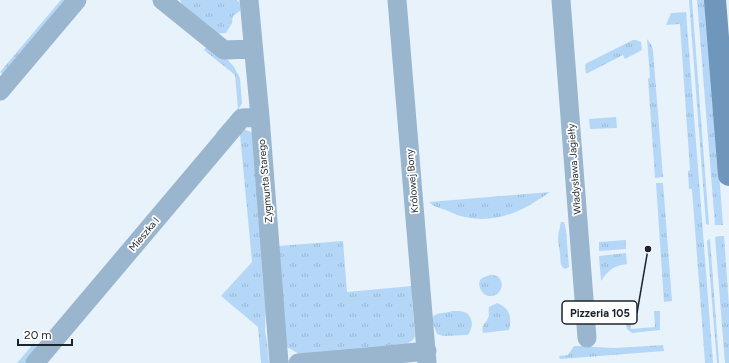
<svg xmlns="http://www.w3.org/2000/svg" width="729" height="363" viewBox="0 0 729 363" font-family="Figtree,sans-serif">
	<defs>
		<pattern id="grass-tufts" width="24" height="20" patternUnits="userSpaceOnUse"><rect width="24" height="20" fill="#b5d7f7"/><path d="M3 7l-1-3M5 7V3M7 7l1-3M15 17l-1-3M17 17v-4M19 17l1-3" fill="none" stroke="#9bb8d4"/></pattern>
	</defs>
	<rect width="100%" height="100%" fill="#e8f2fb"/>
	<path fill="url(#grass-tufts)" d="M61 0H69L6 77 0 72Z
		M180 0H237C241 3 240 7 240 11L233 16 232 23 226 33 214 34 183 7Z
		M689 0H692L709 225 706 224Z
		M697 0H706L723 225H715Z
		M686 12 713 363H705L692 189H689L688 171 690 170 680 24 666 25 671 13Z
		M647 39 652 46 653 51 663 177 655 178 648 79 650 77Z
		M633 40H636L641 42 642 50 625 59 623 55 586 74 585 65 587 63Z
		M208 45 228 60 234 67 240 78 242 103 236 114 219 135 216 133 238 108 235 75 204 50Z
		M616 117 617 128 590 129 589 119Z
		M243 129 254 133 266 304 265 331 267 342 269 363H261L258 327 221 296 252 262 240 134Z
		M656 183H663L672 301 664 302Z
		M550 192C520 213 493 226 457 215 454 214 451 212 448 211 440 207 436 209 429 202Z
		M561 222H564L566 230 569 267 565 269C559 265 561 261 560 254 559 244 557 243 559 231 560 228 560 225 561 222Z
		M720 236H724L729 306V363H725L715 237Z
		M710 239 719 361V363H717L707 241Z
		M626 240V249L599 251V242Z
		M343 241 347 292 412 286V299L415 336 413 340 403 346 299 354 287 347 278 246Z
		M626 253 627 264C614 266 609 269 601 281L599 256Z
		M490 275C506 273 506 297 488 296 482 295 476 284 481 279 483 277 487 276 490 275Z
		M497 303C510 308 512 317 509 330L483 333C481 323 486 324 488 318 490 315 488 311 489 307Z
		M452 311C459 311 466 310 470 317 471 319 472 322 472 324 472 327 470 330 469 334L467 335 443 336 437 334 434 326 430 325C433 310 440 315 452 311Z
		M654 311H660V330L632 333 627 329 625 316 630 315 631 329 655 327Z
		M34 343 36 347 27 363H17Z
		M663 345 664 351 560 359 559 356 568 355 574 346 615 348Z"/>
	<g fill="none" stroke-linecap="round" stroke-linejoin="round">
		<path stroke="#9ab5ce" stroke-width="19" d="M162 0 224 50 253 49
			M249 0 260 117 279 363
			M397 0 427 363
			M561 0 587 338
			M0 91 77 0
			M35 363 242 118 260 117
			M298 363 368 357 427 351"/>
		<path stroke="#6f97bc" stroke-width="22" d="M715 0 729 175"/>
	</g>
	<g text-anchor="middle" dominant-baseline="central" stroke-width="3.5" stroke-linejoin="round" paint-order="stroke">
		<g font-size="10" fill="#1c252d" stroke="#fefefe">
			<text transform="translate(574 169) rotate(-94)">Władysława Jagiełły</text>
			<text transform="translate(265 181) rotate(-95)">Zygmunta Starego</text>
			<text transform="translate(412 181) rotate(-95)">Królowej Bony</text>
			<text transform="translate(144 234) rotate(-50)">Mieszka I</text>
		</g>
	</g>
	<path fill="none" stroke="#1c252d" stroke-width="1.5" d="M648 249L637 313"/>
	<circle fill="#1c252d" stroke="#fefefe" stroke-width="1.5" cx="648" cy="249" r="4"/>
	<rect fill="#fefefe" stroke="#1c252d" stroke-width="1.5" x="562" y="301" width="75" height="23" rx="4"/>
	<g font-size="11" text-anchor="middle" font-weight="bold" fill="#1c252d">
		<text x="600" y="317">Pizzeria 105</text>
	</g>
	<path d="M18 339v6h54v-6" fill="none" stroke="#1c252d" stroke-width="2"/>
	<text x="24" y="339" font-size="12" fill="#1c252d" stroke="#fefefe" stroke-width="3" paint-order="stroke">20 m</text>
</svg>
